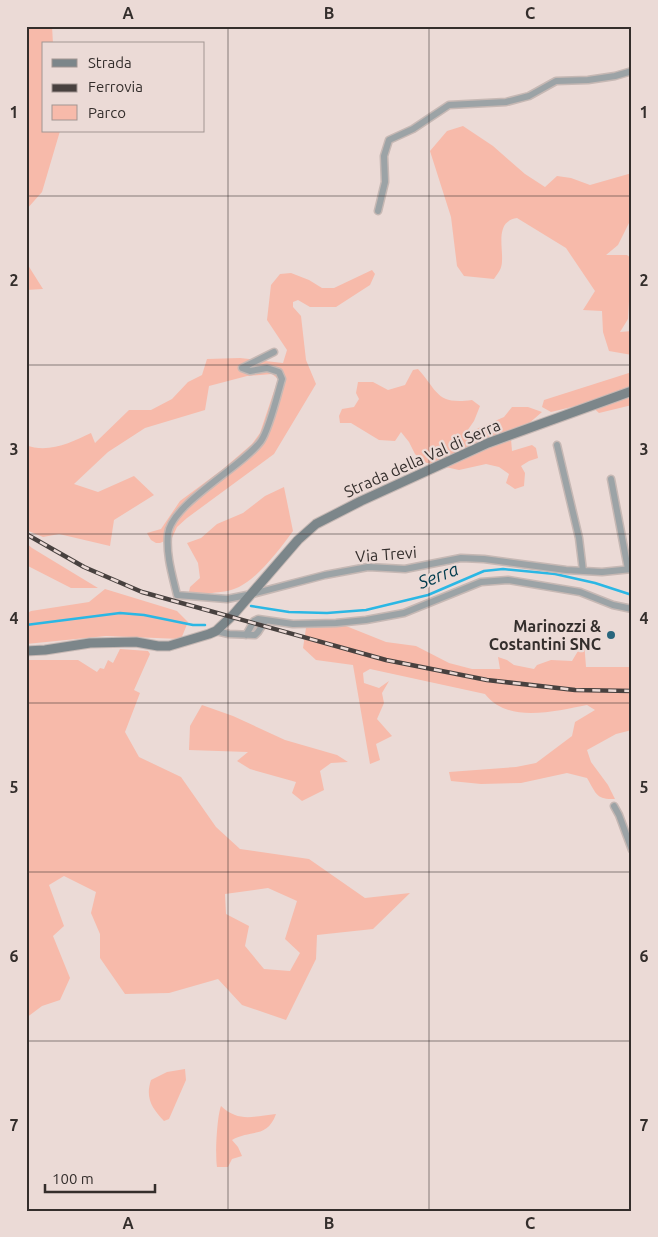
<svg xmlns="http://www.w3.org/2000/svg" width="658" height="1237" viewBox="0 0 658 1237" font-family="Ubuntu,sans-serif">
	<rect width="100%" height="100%" fill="#ebdad6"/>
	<path fill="#f7baaa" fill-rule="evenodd" d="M26 26H52L53 44H44V131H60L42 192 26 210Z
		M463 126 493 146 525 174 545 187 557 176 571 178 590 185 632 173 631 219 618 245 606 255H627L632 259V294L629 301 628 319 620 332 632 331V355L609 351 603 332 602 311 583 310 595 291 566 248 517 218C495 221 503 246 502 261 502 269 498 273 494 279L464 276 457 266 451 217 430 151 447 131Z
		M26 262 43 289 26 290Z
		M372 270 375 274 370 285 336 307H310L298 300 293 302V307L301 316 306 360 316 384 274 454 187 518 177 527 172 538 160 543H156L151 540 147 533 161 529 180 501 223 469 252 444 260 433 278 379 272 374 247 376 209 386 205 410 145 428 108 452 74 484 98 492 134 476 154 495 114 520 110 546 59 534 43 537 26 530V445C48 454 72 442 91 433L95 443 129 410H151L172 399 188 382 202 375 207 359 240 358 283 363 287 350 267 320 271 285 280 274 291 273 309 280 322 288H334Z
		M418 369C438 391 436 405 472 400L480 406 474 421 465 434 504 417 512 407H528L542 412 511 439 512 451 532 445 536 448 538 458 529 461 521 466 525 473 524 486 515 489 506 483 509 474 499 467 486 464 459 470 423 462 415 454 409 442 401 432 395 441 379 440 351 423H340L339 416 342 409 354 407 359 399 356 393 358 382H373L388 390 405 385 413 370Z
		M632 372V405L599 413 588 403 551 412 542 407 544 400Z
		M284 487 293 531C280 549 258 578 239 587 231 591 221 592 212 593 204 593 197 595 189 592L190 587 200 578 198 563 187 543 201 538 217 524 243 513 265 496Z
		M26 543 32 548 98 588H71L26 565Z
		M105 589 177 611 188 622 181 639 106 636 26 644V614L31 611 89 602Z
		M327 626H346L386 642 416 646 449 663 472 669H500L498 657 507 660 514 665 534 669 537 665 551 660 572 661 584 641 586 667H632V729L628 731 616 734 587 750 591 762 608 785 615 799C596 800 596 793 587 778L567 773 521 783 481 784 451 781 449 772 516 767 536 763 572 736 575 722 595 710 587 705C555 711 508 724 485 694L370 669 363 673 364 683 379 688 389 681 382 693 384 703 377 719 392 736 376 744 380 760 370 764 353 665 316 660 303 648 306 628Z
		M120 649 148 651 150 654 134 690 140 693 125 732 139 757 181 777 216 827 240 849 309 859 365 898 410 893 373 929 317 935 316 959 286 1020 242 1005 218 979 169 993 125 994 100 958V934L91 913 96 892 64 876 49 885 64 926 53 936 70 978 60 1000 42 1006 26 1018V660H78L97 672 100 668 104 669 108 660 113 663ZM268 888 297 901 285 939 300 953 290 971 264 969 245 946 249 926 226 914 225 894Z
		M202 705 233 716 285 740 337 755 348 762 331 763 320 771 324 790 302 801 292 793 296 782 250 769 237 761 248 752 189 750 190 726Z
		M185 1069 186 1080 169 1119 164 1121C152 1108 145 1098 151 1080L167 1072Z
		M221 1106C239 1123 254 1116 276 1114 267 1139 251 1129 232 1140L238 1147 242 1156 232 1159 228 1167H217C215 1156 217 1116 221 1106Z"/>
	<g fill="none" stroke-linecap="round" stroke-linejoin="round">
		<path stroke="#2bb7e4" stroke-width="2.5" d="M251 606 289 612 327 613 366 610 428 595 484 571 503 569 555 574 595 583 632 595
			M26 625 120 613 144 615 193 625H205"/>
		<g stroke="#c6b8b4" stroke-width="9">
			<path id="street" d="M378 211 385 182 384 156 389 140 413 129 449 105 506 102 529 96 556 81 588 80 615 76 632 71
				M274 352 242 368 250 371 267 368 279 372 282 379C278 393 269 430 261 441 242 467 171 504 168 534 166 555 172 574 177 595L227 599 252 594 325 575 368 567 405 569 461 558 484 559 566 570 602 572 632 569
				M557 445 579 538 583 571
				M611 479 628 569
				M216 631 229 634 255 635 258 632 265 621
				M246 635 254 621 258 619 293 624 336 623 366 620 404 613 481 582 508 580 580 592 613 605 632 609
				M614 806 619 815 632 850"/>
		</g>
		<g stroke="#c6b8b4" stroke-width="11">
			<path id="secondary" d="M26 651 45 650 90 643 136 642 158 646H169L209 634 216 631 233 615 298 540 316 524 361 501 488 443 632 391"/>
		</g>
		<use href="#street" stroke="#9ca3a6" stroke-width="6"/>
		<use href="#secondary" stroke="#7c868a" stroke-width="9"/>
		<g stroke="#48413f" stroke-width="4.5">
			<path id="rail" d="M26 534 84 567 142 592 386 660 487 680 575 690 632 691"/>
		</g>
		<use href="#rail" stroke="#ebdad6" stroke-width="2.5" stroke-dasharray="8" stroke-linecap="butt"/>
	</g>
	<path fill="none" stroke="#342e2c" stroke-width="1" stroke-opacity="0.55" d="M228 26V1211M429 26V1211M26 196H632M26 365H632M26 534H632M26 703H632M26 872H632M26 1041H632"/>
	<circle fill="#29667d" stroke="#ebdad6" stroke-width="2" cx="611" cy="635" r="5"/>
	<g text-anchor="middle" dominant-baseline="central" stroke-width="4.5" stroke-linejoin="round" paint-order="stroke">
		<g font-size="16" fill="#342e2c" stroke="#ebdad6">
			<text transform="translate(422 458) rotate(-24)">Strada della Val di Serra</text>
			<text transform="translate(386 554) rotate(-4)">Via Trevi</text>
		</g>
		<g font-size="16" font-weight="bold" fill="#342e2c" stroke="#ebdad6" text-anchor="end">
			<text x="601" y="626">Marinozzi &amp;<tspan x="601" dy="18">Costantini SNC</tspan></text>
		</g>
		<g font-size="18" font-style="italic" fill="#003b4d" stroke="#ebdad6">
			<text transform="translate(438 575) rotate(-21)">Serra</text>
		</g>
	</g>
	<rect width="658" height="1237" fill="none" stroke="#ebdad6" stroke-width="55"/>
	<rect x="42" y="42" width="162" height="90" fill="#ebdad6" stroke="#a29592"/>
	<rect x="52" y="59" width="25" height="8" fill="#7c868a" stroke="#a29592"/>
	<text x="88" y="68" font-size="15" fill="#342e2c">Strada</text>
	<rect x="52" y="84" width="25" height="8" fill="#48413f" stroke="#a29592"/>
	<text x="88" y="92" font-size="15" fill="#342e2c">Ferrovia</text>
	<rect x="52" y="105" width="25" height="15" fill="#f7baaa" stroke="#a29592"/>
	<text x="88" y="118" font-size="15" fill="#342e2c">Parco</text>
	<path d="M45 1184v8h110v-8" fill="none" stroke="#342e2c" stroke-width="2.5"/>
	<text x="52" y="1184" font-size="15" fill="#342e2c" stroke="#ebdad6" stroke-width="4" paint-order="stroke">100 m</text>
	<rect x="28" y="28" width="602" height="1182" fill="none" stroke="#342e2c" stroke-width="2"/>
	<g font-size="16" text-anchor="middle" font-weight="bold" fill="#342e2c">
		<text x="128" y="19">A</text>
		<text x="329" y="19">B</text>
		<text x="530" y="19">C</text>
		<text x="14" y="118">1</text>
		<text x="644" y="118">1</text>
		<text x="14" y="286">2</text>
		<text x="644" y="286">2</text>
		<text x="14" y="455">3</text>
		<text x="644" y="455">3</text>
		<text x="14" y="624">4</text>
		<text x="644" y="624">4</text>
		<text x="14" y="793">5</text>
		<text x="644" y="793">5</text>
		<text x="14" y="962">6</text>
		<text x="644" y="962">6</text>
		<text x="14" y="1131">7</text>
		<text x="644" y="1131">7</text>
		<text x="128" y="1229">A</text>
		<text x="329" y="1229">B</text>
		<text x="530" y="1229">C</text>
	</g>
</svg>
